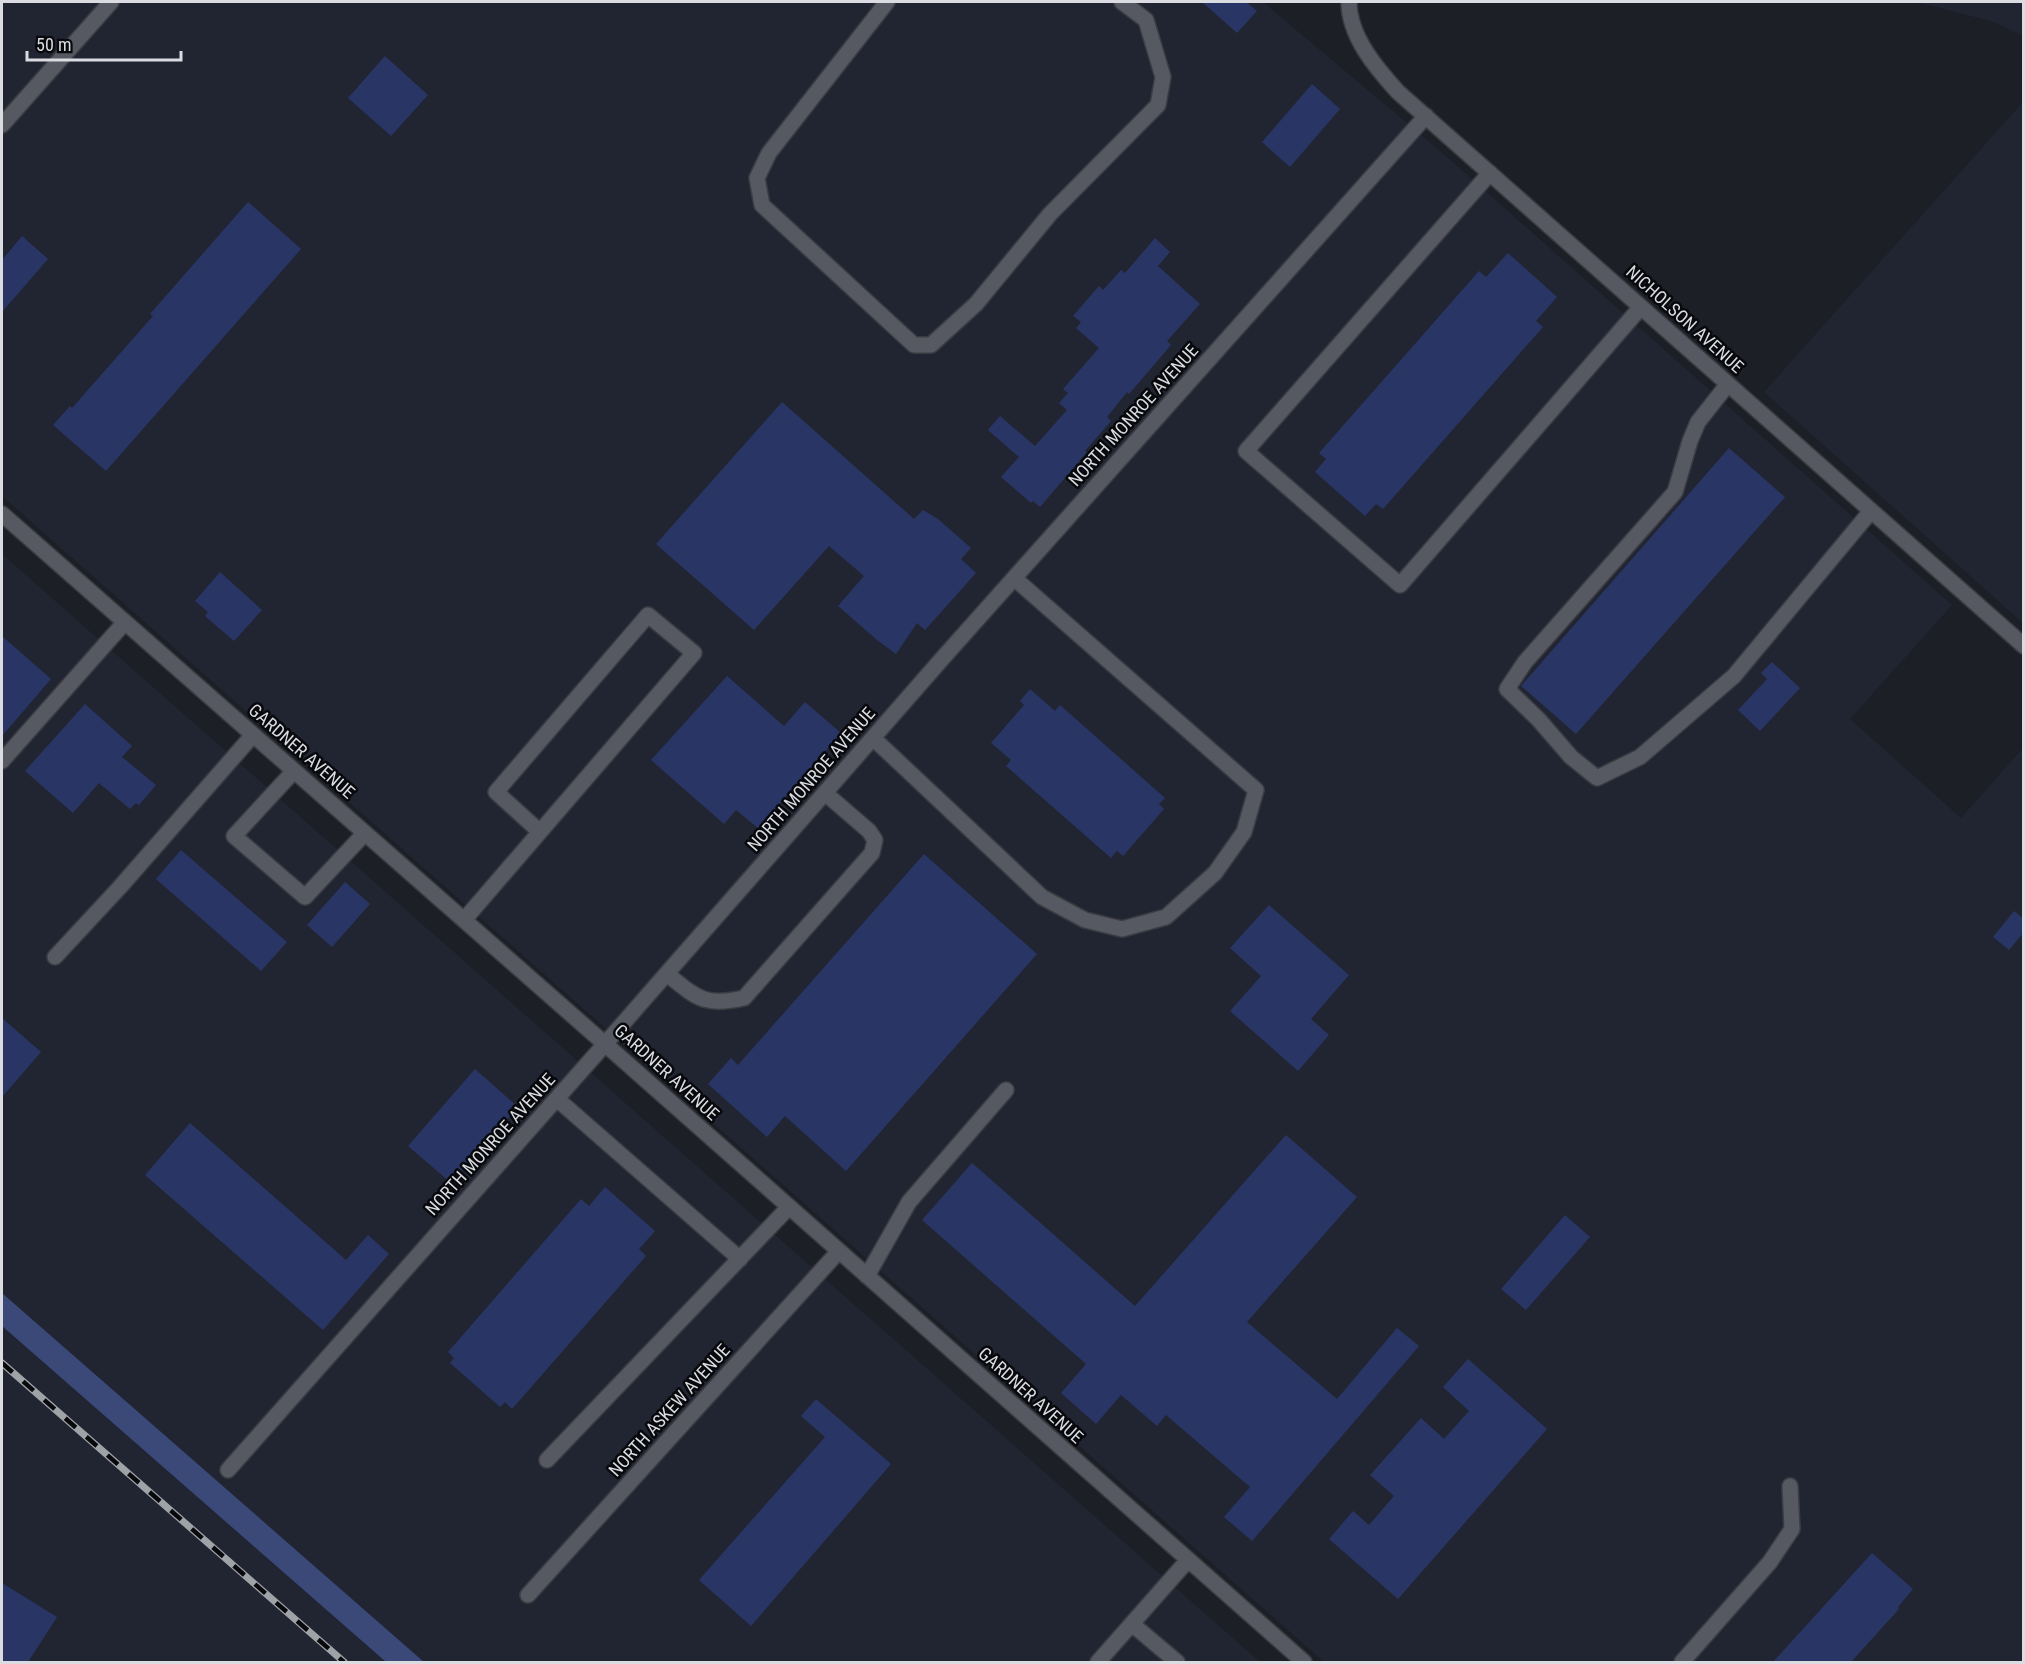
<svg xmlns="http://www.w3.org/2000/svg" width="2025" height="1664" viewBox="0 0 2025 1664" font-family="'Roboto Condensed',sans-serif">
	<rect width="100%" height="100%" fill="#1c1f26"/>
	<path fill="#212532" d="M2 2H1263L1438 149 1952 605 1850 719 1961 818 2023 748V1662H1324L2 496Z
		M1917 2H2023V36L1994 22Z
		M2023 102V623L1764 392Z
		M2 554 1260 1662H424L2 1293Z
		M2 1326 386 1662H2Z"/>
	<path fill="#3b4979" d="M2 1293 424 1662H386L2 1326Z"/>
	<path fill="#293665" d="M1202 2H1246L1257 11 1237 33Z
		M385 56 428 95 391 136 348 98Z
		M1312 84 1340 109 1290 167 1262 142Z
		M248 202 301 249 106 471 53 425 70 406 72 408 153 316 150 314Z
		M22 236 48 259 2 312V260Z
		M1155 238 1170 252 1158 266 1200 304 1167 341 1171 345 1129 394 1127 392 1107 417 1111 421 1085 451 1087 452 1040 507 1033 501 1031 503 1001 477 1019 457 988 430 1000 416 1035 446 1067 410 1059 403 1068 393 1063 389 1099 348 1076 328 1081 322 1073 316 1099 286 1103 290 1121 270 1125 273Z
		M1508 253 1557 297 1536 321 1543 327 1383 509 1376 504 1365 516 1315 472 1326 459 1319 453 1479 271 1486 277Z
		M782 402 914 519 923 510 938 519 971 548 961 559 976 573 925 630 917 623 896 654 877 640 838 606 864 576 829 546 754 630 656 544Z
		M1729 448 1785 497 1576 734 1521 686Z
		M220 572 262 610 234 641 205 616 208 612 195 601Z
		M2 636 51 679 2 736Z
		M1772 662 1800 688 1760 731 1738 710 1767 679 1761 673Z
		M727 676 784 726 805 702 841 733 758 828 736 810 724 824 651 760Z
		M1030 689 1055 711 1060 705 1165 798 1159 804 1164 809 1123 856 1117 851 1111 858 1006 766 1011 760 991 743 1024 705 1020 701Z
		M85 704 132 746 122 757 156 785 139 805 136 803 130 809 99 783 73 813 25 771Z
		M181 850 287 942 261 971 156 879Z
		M924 854 1037 954 846 1171 785 1116 767 1137 708 1084 731 1058 738 1065Z
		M345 882 370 904 332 947 307 925Z
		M1269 905 1349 975 1311 1019 1329 1035 1298 1071 1230 1011 1261 976 1230 948Z
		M2014 911 2024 919V932L2009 950 1993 937Z
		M2 1018 41 1052 2 1097Z
		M475 1069 518 1107 451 1183 408 1146Z
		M190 1123 346 1260 368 1235 389 1254 323 1330 145 1175Z
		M1286 1135 1357 1197 1247 1322 1337 1399 1397 1328 1419 1346 1252 1541 1224 1517 1250 1487 1166 1415 1157 1426 1121 1395 1096 1424 1061 1393 1086 1364 922 1220 972 1163 1135 1306Z
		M605 1187 655 1231 639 1249 646 1256 512 1409 505 1402 500 1407 450 1363 454 1358 448 1352 581 1199 589 1206Z
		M1565 1215 1590 1237 1526 1310 1501 1289Z
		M1468 1359 1547 1429 1398 1599 1329 1539 1353 1511 1369 1525 1394 1496 1370 1475 1421 1418 1444 1439 1469 1411 1443 1387Z
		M816 1399 891 1464 751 1626 699 1580 825 1437 801 1416Z
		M1872 1553 1913 1589 1898 1607 1899 1609 1851 1662H1773Z
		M2 1583 57 1617 28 1662H2Z"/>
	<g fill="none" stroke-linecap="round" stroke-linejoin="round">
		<g stroke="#3a3c41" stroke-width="18">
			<path id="minor" d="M887 2 769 153 757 178 762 205 914 345H931L976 304 1050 214 1158 105 1163 77 1146 20 1122 2
				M1349 2C1349 36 1376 68 1398 92L2024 646
				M2 125 111 2
				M1490 173 1246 451 1400 585 1641 307
				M1728 384 1698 422 1690 441 1675 492 1525 662 1507 689 1539 720 1571 757 1597 778 1640 757 1734 676 1871 511
				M2 514 605 1044 1304 1662
				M873 738 1042 897 1085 920 1122 929 1166 917 1215 873 1244 832 1256 790 1014 578
				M2 761 125 622
				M294 771 234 836 305 897 365 833
				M464 920 694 653 648 615 496 792 540 832
				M55 957 120 887 253 735
				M667 974C697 998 704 1007 744 998L872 853 875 840 869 831 825 793
				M557 1099 740 1259
				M867 1276 909 1202 1006 1090
				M547 1460 789 1207
				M228 1470 605 1044 941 660 1426 116
				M528 1595 839 1251
				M1132 1624 1177 1662
				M1098 1662 1188 1560
				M1682 1662 1770 1562 1792 1529 1790 1486"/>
		</g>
		<use href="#minor" stroke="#565962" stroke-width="15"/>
		<g stroke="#9fa2a7" stroke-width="7">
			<path id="rail" d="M2 1363 344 1662"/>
		</g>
		<use href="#rail" stroke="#08090c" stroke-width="4.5" stroke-dasharray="14" stroke-linecap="butt"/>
	</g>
	<g text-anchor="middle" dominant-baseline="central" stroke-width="5" stroke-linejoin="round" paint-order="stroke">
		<g font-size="18" fill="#dadce1" stroke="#08090c">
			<text transform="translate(1685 319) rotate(42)">NICHOLSON AVENUE</text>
			<text transform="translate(1133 415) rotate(-48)">NORTH MONROE AVENUE</text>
			<text transform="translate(302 751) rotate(41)">GARDNER AVENUE</text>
			<text transform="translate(811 779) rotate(-49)">NORTH MONROE AVENUE</text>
			<text transform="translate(667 1072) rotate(42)">GARDNER AVENUE</text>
			<text transform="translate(490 1144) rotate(-48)">NORTH MONROE AVENUE</text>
			<text transform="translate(1031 1395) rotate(42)">GARDNER AVENUE</text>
			<text transform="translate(669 1410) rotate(-48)">NORTH ASKEW AVENUE</text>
		</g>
	</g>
	<rect width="2025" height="1664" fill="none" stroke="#dadce1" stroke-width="6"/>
	<path d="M27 51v9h154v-9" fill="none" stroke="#dadce1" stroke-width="3"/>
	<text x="36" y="51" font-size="18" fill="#dadce1" stroke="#08090c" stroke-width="4.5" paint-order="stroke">50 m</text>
</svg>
